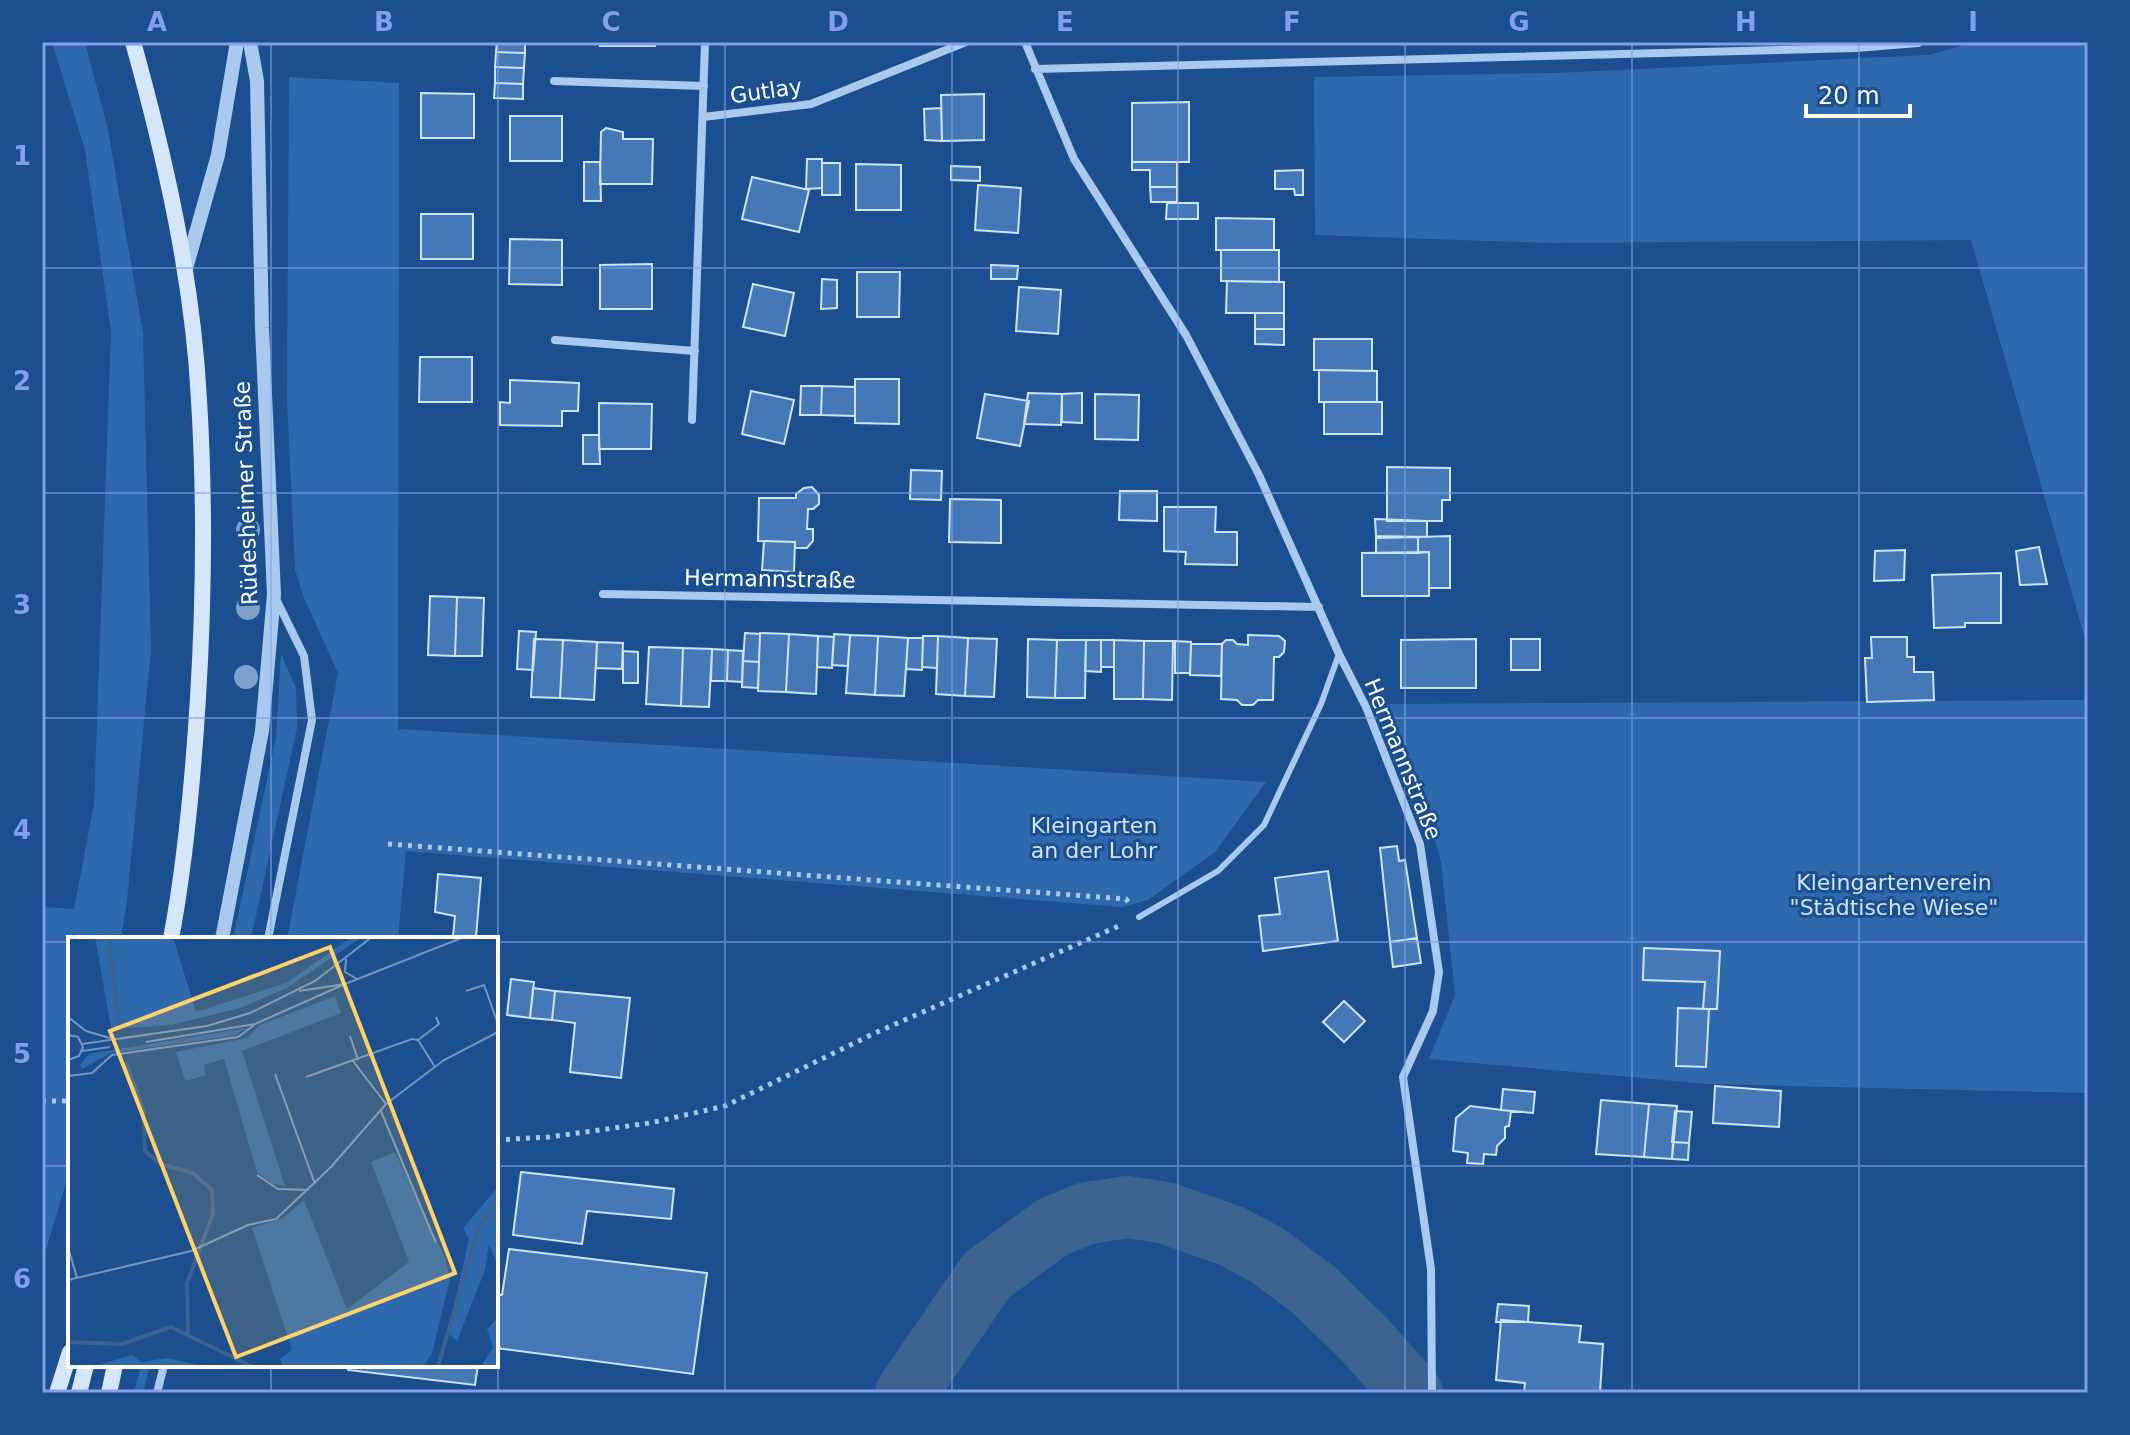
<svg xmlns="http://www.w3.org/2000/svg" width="2130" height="1435" viewBox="0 0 2130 1435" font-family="'DejaVu Sans',sans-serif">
	<rect width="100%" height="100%" fill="#1b4f8f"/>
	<path fill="#2e69ad" d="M52 42H85L108 130 143 333 151 649 127 901 121 939H70V1169L42 1263V907L74 909 94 804 111 331 85 150Z
		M1976 42H2088V649L1971 240 1550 243 1315 235 1314 77 1555 73 1928 55Z
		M289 77 399 83 398 729 1266 782 1215 852 1148 900 1122 907 406 851 398 939H287L338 673 304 598 295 570 287 398Z
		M281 654 296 688 297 728 251 939H233L276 737Z
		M2088 700V1093L1708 1084 1429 1059 1455 995 1441 862 1427 812 1385 704Z
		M141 1365H150L143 1393H134Z"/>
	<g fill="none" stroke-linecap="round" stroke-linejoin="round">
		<path stroke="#3c6290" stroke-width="62" d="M906 1393 987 1275 1053 1227 1087 1213 1128 1207 1166 1213 1231 1236 1267 1255 1315 1291 1365 1340 1412 1393"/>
	</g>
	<path fill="#4478b7" stroke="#cfe3fa" stroke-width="2" d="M497 42H525V53L496 52Z
		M601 42H655V46H600Z
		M496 52 525 53 524 68 495 67Z
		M495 67 524 68 523 84 495 83Z
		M495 83 523 84V99L494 98Z
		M421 93 474 94V138H421Z
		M984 94V140L942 141 941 95Z
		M1189 102V162H1132V103Z
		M941 108 942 141 925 140 924 109Z
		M510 116H562V161H510Z
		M606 128 623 132V139H653L652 184H600L601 132Z
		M807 159H822V188L806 189Z
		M584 162H600L601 201H584Z
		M1132 162H1177V187H1150V170H1132Z
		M822 163H840V195H822Z
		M856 164 901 165V210H856Z
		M951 166 980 167V181L951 180Z
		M1303 170V195H1295L1294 189H1275V171Z
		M752 177 809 190 799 232 742 219Z
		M978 185 1021 188 1018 233 975 230Z
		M1150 187H1177V202H1151Z
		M1167 203H1198V219H1166Z
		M421 214H473V259H421Z
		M1216 218 1274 219V250H1216Z
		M510 239 562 240V285L509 284Z
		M1221 250H1279V282L1221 281Z
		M652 264V309H600V265Z
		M991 265 1018 266 1017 279H991Z
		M857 272H900L899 317H857Z
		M822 279 837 280V308L821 309Z
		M1227 281 1284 282V313H1226Z
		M753 284 794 293 785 336 743 327Z
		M1019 287 1061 290 1058 334 1016 331Z
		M1255 313H1284V329H1255Z
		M1255 329H1284V345L1255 344Z
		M1314 339H1372V371L1314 370Z
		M420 357H472V402H419Z
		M1319 370 1377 371V402H1319Z
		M855 379H899V424L855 423Z
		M510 380 579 383 578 411H562V426L500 425V402L510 403Z
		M801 386H822L821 415H800Z
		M822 386 855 387V416L821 415Z
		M751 391 794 400 784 444 742 434Z
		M1028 393 1062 394 1061 425 1024 424Z
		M1082 393V423L1062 422V394Z
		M985 394 1029 401 1020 446 977 438Z
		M1095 394 1139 395 1138 440 1095 439Z
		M1324 402H1382V434H1324Z
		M599 403 652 404 651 449H599Z
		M583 435H599L600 464H583Z
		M1387 467 1450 468V500H1442V521H1387Z
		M911 470 942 471 941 500 910 499Z
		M812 487 819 495V504L813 509H808L807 529H813V541L807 548H795V542L758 541 759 498H796V494L804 488Z
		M1120 491H1157V521L1119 520Z
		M950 499 1001 500V543L949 542Z
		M1164 507H1216L1215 532H1237V565L1185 564 1186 552 1164 551Z
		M1375 519 1427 521V537L1376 536Z
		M1450 536V588H1429V552L1418 553V537Z
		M1418 537V553H1376V538Z
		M764 541 795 542 794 572 762 570Z
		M2039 547 2047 584 2020 585 2016 551Z
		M1905 550 1904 580 1874 581 1875 551Z
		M1429 552V596H1362V553Z
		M2001 573V623H1965V627L1934 628 1932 575Z
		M430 596 457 597 455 656 428 655Z
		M457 597 484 598 482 656H455Z
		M519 631 536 632 533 670 517 669Z
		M745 633 760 634 759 662 743 661Z
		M760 633 789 634 786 692 758 691Z
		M789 634 818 636 816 694 786 692Z
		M834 634 850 635 848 666 832 665Z
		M850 635 878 636 875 695 846 693Z
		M1248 635 1279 636 1285 641 1284 652 1279 657H1274L1273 700H1258L1253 705H1242L1237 700 1221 699 1222 644 1226 640H1233L1237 644 1248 645Z
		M818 636 834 637 832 668 817 667Z
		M878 636 908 638 904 696 875 695Z
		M923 636H938L937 668 922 667Z
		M938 636 968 638 965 696 936 694Z
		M1871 637H1907V657H1914V672H1933L1934 700 1867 702 1865 658H1872Z
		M908 638H923L922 670 906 669Z
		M968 638 997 639 994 697 965 696Z
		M534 639 563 640 560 698 531 697Z
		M1028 639 1057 640 1055 698 1027 697Z
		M1476 639V688H1401V640Z
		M1511 639H1540V670H1511Z
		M563 640 597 642 594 700 560 698Z
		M1057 640H1086L1085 698H1055Z
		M1086 640H1101V672L1085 671Z
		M1101 640H1114V667H1101Z
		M1114 640 1144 641 1143 699H1114Z
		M1144 641H1173L1172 700 1143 699Z
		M1175 641 1191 642 1190 673H1175Z
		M597 642 623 643 622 669 596 668Z
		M1191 644H1222L1221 676 1190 675Z
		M649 647 683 648 681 706 646 704Z
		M683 648 712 649 709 707 681 706Z
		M712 649 728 650 727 681H711Z
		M728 650 743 651 742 682 727 681Z
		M623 651 638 652V683H623Z
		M743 661 759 662 758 688 742 687Z
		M1397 846 1399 861 1405 860 1417 938 1390 942 1380 848Z
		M1328 871 1338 941 1263 951 1259 916 1280 914 1275 878Z
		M438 874 481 878 476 937 453 936 455 916 435 912Z
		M1417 938 1421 963 1393 967 1390 942Z
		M1644 948 1720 951 1717 1009H1703L1705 982 1643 980Z
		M511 979 534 982 530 1018 507 1015Z
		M533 988 555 991 552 1020 530 1018Z
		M555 991 630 998 621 1078 570 1072 575 1023 552 1020Z
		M1344 1001 1365 1021 1344 1042 1323 1022Z
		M1678 1008 1709 1009 1706 1067 1676 1066Z
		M1715 1086 1781 1091 1779 1127 1713 1123Z
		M1503 1089 1535 1092 1533 1113 1501 1110Z
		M1601 1100 1649 1104 1644 1157 1596 1154Z
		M1649 1104 1677 1106 1672 1159 1644 1157Z
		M1470 1106 1511 1111 1509 1126 1505 1127V1138L1497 1146 1496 1155 1484 1154 1483 1164 1467 1163 1468 1153 1453 1151 1456 1118Z
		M1675 1111 1692 1112 1689 1143 1672 1142Z
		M1673 1142 1689 1143 1688 1160 1672 1159Z
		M521 1172 674 1189 671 1219 587 1211 582 1244 513 1235Z
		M509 1249 707 1273 693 1374 496 1348V1294L502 1295Z
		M1498 1304 1529 1306 1528 1322H1496Z
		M1501 1320 1581 1326 1579 1342 1603 1344 1600 1393H1524L1525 1383 1496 1380Z
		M349 1365H478L475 1385 348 1370Z"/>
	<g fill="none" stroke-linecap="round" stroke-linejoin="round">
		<path stroke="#a9c9ee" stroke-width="5" stroke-dasharray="4 6" stroke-linecap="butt" d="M388 844 1126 899 1128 902
			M42 1101H70
			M496 1140 549 1137 650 1123 725 1106 875 1033 1121 925"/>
		<path stroke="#a9c9ee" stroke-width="6" d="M1139 917 1218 871 1264 825 1321 704 1339 654"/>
		<path stroke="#a9c9ee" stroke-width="8" d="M1025 42 1074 159 1186 335 1259 475 1339 654 1366 707 1420 844 1439 972 1433 1011 1403 1077 1431 1269 1432 1393
			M1035 69 1856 48 1918 43
			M554 81 704 86
			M703 117 811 104 966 42
			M555 340 695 351
			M692 420 705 42
			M603 594 1319 607
			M268 939 312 720 304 656 276 599
			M157 1393 164 1365"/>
		<path stroke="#a9c9ee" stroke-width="14" d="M185 272 218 155 237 42
			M222 939 262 731 274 594 262 328 257 81 250 42"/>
		<path stroke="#d6e6fa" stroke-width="16" d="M133 42C165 157 193 280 199 400 205 499 204 599 198 698 193 779 186 859 171 939
			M57 1393 70 1352
			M79 1393 86 1365
			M109 1393 115 1365"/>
	</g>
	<g fill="#7ea0ca">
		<circle cx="248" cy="530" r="12"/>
		<circle cx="248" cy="608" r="12"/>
		<circle cx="246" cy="677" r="12"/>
	</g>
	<path fill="none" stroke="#839eea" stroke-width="2" stroke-opacity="0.55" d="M271 42V939M498 42V1393M725 42V1393M952 42V1393M1178 42V1393M1405 42V1393M1632 42V1393M1859 42V1393M42 268H2088M42 493H2088M42 718H2088M42 942H70M496 942H2088M42 1166H70M496 1166H2088M271 1365V1393"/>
	<g text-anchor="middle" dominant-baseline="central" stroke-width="6" stroke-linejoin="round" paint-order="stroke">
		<g font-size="22" fill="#fff" stroke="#1b4f8f">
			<text transform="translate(766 91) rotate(-8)">Gutlay</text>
			<text transform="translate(246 493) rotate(-92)">Rüdesheimer Straße</text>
			<text transform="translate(770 579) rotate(1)">Hermannstraße</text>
			<text transform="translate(1403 759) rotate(68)">Hermannstraße</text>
		</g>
		<g font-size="22" fill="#cfe3fa" stroke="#1b4f8f">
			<text x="1094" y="825">Kleingarten<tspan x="1094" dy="25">an der Lohr</tspan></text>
			<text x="1894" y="882">Kleingartenverein<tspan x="1894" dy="25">"Städtische Wiese"</tspan></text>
		</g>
	</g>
	<g transform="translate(68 937)">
		<rect width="430" height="430" fill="#1b4f8f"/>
		<path d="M27 0H105L128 75 218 46 284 0H294L219 51 172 71 103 88 61 91H43ZM267 59 273 76 174 114 217 249 203 246 189 235 156 122 136 128 138 138 117 144 108 115 179 101 192 88ZM178 91 168 98 43 116 14 132 12 128 21 117ZM327 215 378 323 382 342 364 416 355 430H214L212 422 224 413 184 291 215 281 236 263 279 372 341 325 303 225ZM430 250V329L421 307 417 333 389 404 380 396 401 302 395 291ZM430 381V430H413L425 410 419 392ZM64 418 73 425 99 421 138 430H24Z" fill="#2e69ad"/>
		<path fill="none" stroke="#3c6290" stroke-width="4" d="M41 0 52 93M58 125 75 173 77 214 92 227 125 236 144 253 145 277 119 346 120 397M0 405 54 407 103 390 185 430M370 430 410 291 430 266"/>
		<path fill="none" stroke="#7695bc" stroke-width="2" d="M278 22 277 35 289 42M231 54 277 47 396 0M398 54 416 48 430 87M0 80 18 94 42 101M0 98 10 100 15 110 11 119 0 123M282 99 290 123M350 103 371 87 368 80M78 105 187 87 277 47M14 107 139 89 182 76 247 44 304 0M14 114 42 110M285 124 318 167M207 137 247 247M0 139 24 136 44 118 170 100 186 88M238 140 344 102 350 103 367 130M312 172 368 306M189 238 210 252 241 253M0 310 9 341M0 343 123 314 180 288 208 282 263 230 318 167 376 123 430 95"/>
		<path fill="#ffd166" fill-opacity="0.15" stroke="#ffd166" stroke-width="4" d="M262 10 387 336 168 420 42 94Z"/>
		<rect width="430" height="430" fill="none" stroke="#fff" stroke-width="4"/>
	</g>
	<rect width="2130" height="1435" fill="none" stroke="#1b4f8f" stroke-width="88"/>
	<path d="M1806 104v12h104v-12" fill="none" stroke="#ffffff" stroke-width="4"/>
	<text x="1818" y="104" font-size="24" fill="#ffffff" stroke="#1b4f8f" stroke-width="6" paint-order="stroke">20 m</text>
	<rect x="44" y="44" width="2042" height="1347" fill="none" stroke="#839eea" stroke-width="3"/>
	<g font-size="26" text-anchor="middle" font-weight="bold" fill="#839eea">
		<text x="157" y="31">A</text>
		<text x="384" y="31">B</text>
		<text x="611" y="31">C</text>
		<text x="838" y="31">D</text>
		<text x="1065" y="31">E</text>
		<text x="1292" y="31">F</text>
		<text x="1519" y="31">G</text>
		<text x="1746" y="31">H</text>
		<text x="1973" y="31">I</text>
		<text x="22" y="165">1</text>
		<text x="22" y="390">2</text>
		<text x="22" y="614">3</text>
		<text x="22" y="839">4</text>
		<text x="22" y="1063">5</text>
		<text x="22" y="1288">6</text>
	</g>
</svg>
